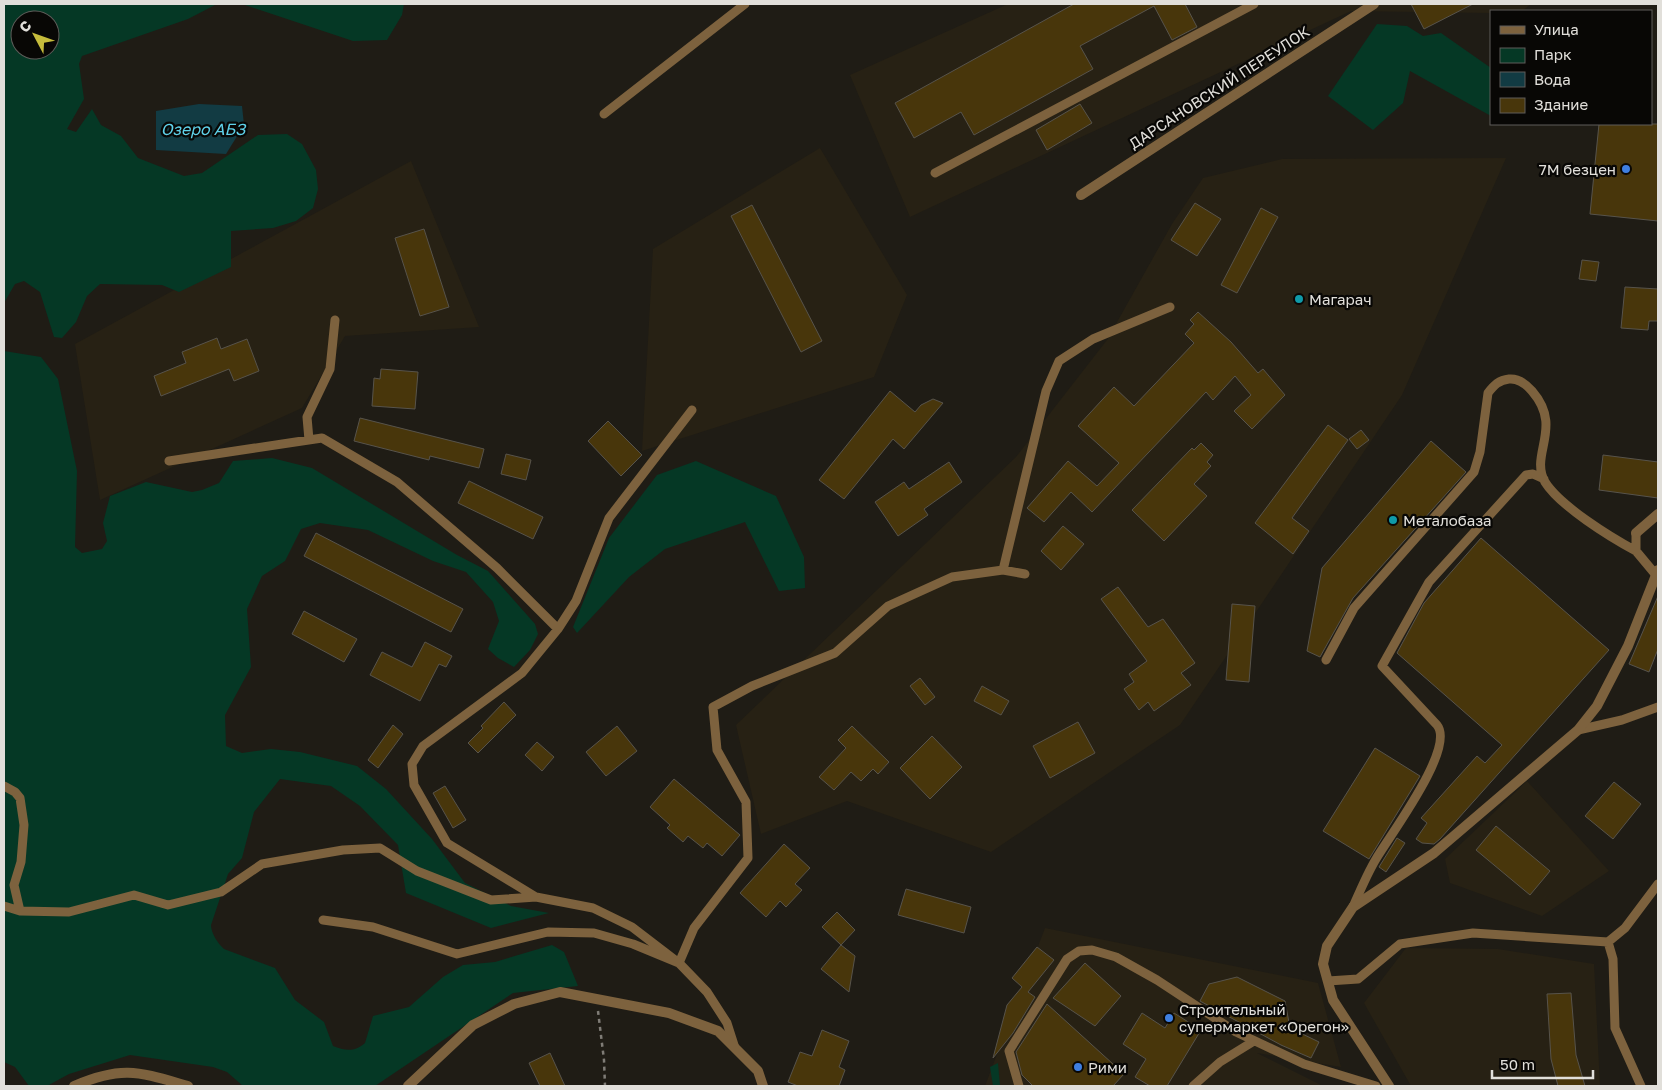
<svg xmlns="http://www.w3.org/2000/svg" width="1662" height="1090" viewBox="0 0 1662 1090" font-family="'Golos Text',sans-serif">
	<rect width="100%" height="100%" fill="#1f1c15"/>
	<path fill="#272114" d="M1008 4H1531L1522 11 1491 13 1351 11 910 217 850 75Z
		M820 148 907 295 874 377 642 451 653 249Z
		M1506 158 1402 395 1180 725 991 852 847 801 761 834 736 725 1016 457 1107 340 1172 224 1203 178 1282 159Z
		M411 161 479 327 345 336 302 408 100 500 75 344Z
		M1527 781 1609 871 1542 916 1450 883 1445 859Z
		M1045 928 1318 983 1341 1067 1257 1053 1323 1086H985Z
		M1406 948 1498 949 1594 964 1600 1086H1411L1364 1003Z"/>
	<path fill="#053825" fill-rule="evenodd" d="M4 4H217L188 19 82 56 79 64 84 99 67 129 76 132 92 109 101 125 121 136 138 158 184 176 202 173 258 135 287 134 302 144 316 170 318 189 313 208 296 221 273 228 231 231V267L179 292 162 285 100 284 87 296 76 322 62 338 54 337 40 292 24 281 15 284 4 303ZM20 20H50V50H20Z
		M242 4H404L402 15 387 40 353 41Z
		M1377 24 1407 26 1423 36 1441 33 1491 68V116L1410 71 1403 103 1373 130 1328 96Z
		M4 351 41 357 58 379 77 471 75 547 82 553 102 549 107 541 103 523 110 496 146 482 192 492 202 490 219 483 233 461 272 458 312 468 457 555 488 571 535 624 538 634 530 650 514 667 498 658 488 649 499 621 493 602 466 572 433 561 368 530 320 523 301 529 285 561 262 576 247 609 251 667 225 715 226 746 242 753 271 749 300 752 357 766 386 789 432 839 465 883 511 906 549 913 491 928 406 893 398 845 360 806 331 786 280 779 254 812 242 858 228 874 211 925C211 933 218 944 224 949L275 968 295 1000 324 1022 333 1046C345 1051 355 1052 365 1043L373 1016 409 1007 443 977 463 965 495 962 552 945 564 952 578 986 513 993 375 1086H243L227 1072 213 1067 130 1055 69 1074 47 1086H29L15 1067 4 1062Z
		M696 461 776 496 804 557 805 588 779 591 745 522 665 549 629 577 577 633 573 627 609 538 657 475Z
		M998 1063 1000 1086H993L990 1067Z"/>
	<path fill="#123b43" d="M199 104 242 106 244 125 226 154 156 150V111Z"/>
	<path fill="#48360b" stroke="#57534b" d="M1074 4H1185L1197 27 1172 40 1154 6 1080 46 1093 69 974 135 961 112 914 138 895 103Z
		M1411 4H1473L1424 29Z
		M1080 104 1092 123 1047 150 1036 130Z
		M1599 124H1658V221L1590 214Z
		M1195 203 1221 219 1197 256 1171 240Z
		M752 205 822 341 801 352 731 216Z
		M1261 208 1278 217 1237 293 1221 285Z
		M424 229 449 307 420 316 395 238Z
		M1582 260 1599 262 1596 281 1579 279Z
		M1625 287 1658 289V321H1649L1648 330 1621 328Z
		M1198 312 1231 342 1258 373 1263 369 1285 395 1252 429 1234 411 1251 395 1235 376 1213 400 1206 392 1092 512 1071 492 1044 522 1027 508 1068 461 1097 486 1119 463 1078 426 1114 387 1134 406 1194 343 1185 334 1194 324 1190 320Z
		M217 338 221 349 247 339 259 371 234 381 229 369 161 396 154 376 186 363 182 352Z
		M381 369 418 372 415 409 372 406 374 378 380 379Z
		M890 391 915 412 921 405 933 399 943 403 904 449 893 439 844 499 819 480Z
		M360 418 484 449 479 468 430 456 429 460 354 441Z
		M608 421 642 455 621 476 588 441Z
		M1328 425 1348 440 1292 518 1309 531 1293 554 1255 523Z
		M1361 430 1369 440 1357 449 1349 439Z
		M1431 441 1466 472 1353 598 1320 657 1307 651 1322 568Z
		M1201 443 1213 455 1207 462 1211 466 1194 484 1207 496 1164 541 1132 510 1192 448 1194 450Z
		M506 454 531 460 526 480 501 474Z
		M1603 455 1658 462V498L1599 490Z
		M949 462 962 482 924 509 928 515 898 536 875 502 904 482 909 489Z
		M469 481 543 517 533 539 458 503Z
		M1063 526 1084 544 1061 570 1041 551Z
		M316 533 463 609 451 632 304 556Z
		M1481 538 1609 650 1440 839 1434 844 1422 843 1416 839 1427 823 1421 818 1477 756 1485 763 1502 745 1397 653 1424 603Z
		M1118 587 1148 627 1163 619 1195 663 1181 673 1191 685 1154 711 1148 702 1139 710 1124 689 1134 682 1129 674 1147 661 1101 599Z
		M1658 596V649L1649 672 1629 664Z
		M1232 604 1255 606 1249 682 1226 680Z
		M304 611 357 639 344 662 292 634Z
		M425 642 452 656 446 667 439 664 420 701 370 675 382 652 412 667Z
		M920 678 935 697 925 705 910 686Z
		M982 686 1009 701 1001 715 974 701Z
		M504 702 516 715 478 753 468 743 483 728 481 726Z
		M1078 722 1095 753 1050 778 1033 746Z
		M393 725 403 734 378 768 368 760Z
		M617 726 637 751 606 776 586 752Z
		M852 726 889 762 878 774 873 769 861 781 851 772 834 790 819 777 846 748 838 740Z
		M932 736 962 767 930 799 900 768Z
		M537 742 554 757 542 771 525 755Z
		M1375 748 1420 776 1369 859 1323 831Z
		M674 779 740 835 722 856 707 843 703 848 688 836 683 842 667 828 670 825 650 807Z
		M1614 782 1641 804 1613 839 1585 816Z
		M445 786 466 820 453 828 433 793Z
		M1496 826 1550 871 1530 895 1476 850Z
		M1397 838 1405 843 1386 872 1379 867Z
		M784 844 810 868 795 884 802 890 786 907 780 901 766 917 740 893Z
		M906 889 971 907 964 933 898 915Z
		M837 912 855 930 841 945 822 927Z
		M841 945 855 956 849 992 821 969Z
		M1037 947 1054 960 1028 992 1035 997 1013 1033 993 1058 1007 1005 1022 987 1012 978Z
		M1085 963 1121 996 1095 1026 1053 998Z
		M1237 977 1285 1001 1290 1028 1319 1042 1311 1058 1281 1045 1200 1001 1209 984Z
		M1571 993 1576 1055 1585 1086H1558L1551 1059 1547 994Z
		M1047 1004 1124 1074 1113 1086H1033L1022 1075 1016 1052Z
		M1142 1013 1165 1028 1174 1013 1201 1030 1167 1086H1150L1135 1077 1146 1059 1123 1044Z
		M822 1030 849 1041 839 1067 845 1070 839 1086H798L788 1082 800 1052 812 1056Z
		M550 1053 565 1086H540L529 1063Z"/>
	<g fill="none" stroke-linecap="round" stroke-linejoin="round">
		<path stroke="#7f7c76" stroke-width="2.5" stroke-dasharray="4 4" stroke-linecap="butt" d="M598 1011 604 1060 605 1086"/>
		<path stroke="#7d623e" stroke-width="9" d="M604 114 745 4
			M935 173 1254 4
			M309 440 307 417 330 369 335 320
			M169 461 322 438 397 482 497 568 558 629
			M1636 533V551L1656 575
			M1003 570 1046 391 1059 361 1093 339 1170 307
			M1326 660 1354 608 1474 472 1480 452 1488 393C1494 385 1499 380 1509 379 1519 378 1526 384 1532 391 1564 428 1529 454 1545 482 1560 506 1610 537 1636 551
			M1578 730 1622 720 1658 707
			M4 786 15 792 20 798 24 825 21 862 14 885 20 911
			M536 897 447 843 414 785 412 764 423 746 522 673 558 629 576 601 609 518 692 410
			M4 906 20 911 69 912 134 895 168 905 221 892 262 864 343 850 380 848 417 871 491 900 536 897 593 908 632 927 679 963 707 992 727 1023 735 1048
			M1353 907C1360 891 1367 874 1376 859 1390 835 1456 748 1437 725L1382 666 1429 582 1526 475 1533 474 1544 479
			M323 920 373 927 457 954 548 932 594 933 633 944 679 963 694 928 748 858 746 802 717 750 713 707 752 686 835 653 888 606 952 577 1003 570 1025 574
			M1608 942 1613 959 1615 1028 1641 1086
			M1328 981 1358 979 1400 944 1473 933 1608 942 1625 928 1658 884
			M1019 1086 1009 1051 1067 959 1079 951 1092 950 1116 957 1157 980 1236 1032 1304 1064 1376 1086
			M1193 1086 1220 1062 1254 1041"/>
		<path stroke="#7d623e" stroke-width="10" d="M1081 195 1374 4
			M1636 533 1658 514
			M74 1086C123 1065 139 1072 188 1086
			M408 1086 473 1025 514 1004 560 992 669 1013 718 1031 758 1071 763 1086
			M1389 1086 1333 1000 1323 964 1327 946 1353 907 1434 853 1578 730 1597 706 1628 646 1658 570"/>
	</g>
	<g fill="#3f7fe0" stroke="#080705" stroke-width="2">
		<circle cx="1626" cy="169" r="5"/>
		<circle cx="1169" cy="1018" r="5"/>
		<circle cx="1078" cy="1067" r="5"/>
	</g>
	<g fill="#0f9aa8" stroke="#080705" stroke-width="2">
		<circle cx="1299" cy="299" r="5"/>
		<circle cx="1393" cy="520" r="5"/>
	</g>
	<g text-anchor="middle" dominant-baseline="central" stroke-width="4.5" stroke-linejoin="round" paint-order="stroke">
		<g font-size="15" fill="#e1dfda" stroke="#080705">
			<text transform="translate(1219 87) rotate(-33)">ДАРСАНОВСКИЙ ПЕРЕУЛОК</text>
		</g>
		<g font-size="15" fill="#e1dfda" stroke="#080705" text-anchor="start">
			<text x="1616" y="169" text-anchor="end">7М безцен</text>
			<text x="1309" y="299">Магарач</text>
			<text x="1403" y="520">Металобаза</text>
			<text x="1179" y="1009">Строительный<tspan x="1179" dy="17">супермаркет «Орегон»</tspan></text>
			<text x="1088" y="1067">Рими</text>
		</g>
		<g font-size="16" font-style="italic" fill="#5fd1e9" stroke="#080705">
			<text x="203" y="129">Озеро АБЗ</text>
		</g>
	</g>
	<rect width="1662" height="1090" fill="none" stroke="#e1dfda" stroke-width="10"/>
	<rect x="1490" y="10" width="162" height="115" fill="#080705" stroke="#5f5d5a"/>
	<rect x="1500" y="26" width="25" height="8" fill="#7d623e" stroke="#5f5d5a"/>
	<text x="1534" y="35" font-size="15" fill="#e1dfda">Улица</text>
	<rect x="1500" y="48" width="25" height="15" fill="#053825" stroke="#5f5d5a"/>
	<text x="1534" y="60" font-size="15" fill="#e1dfda">Парк</text>
	<rect x="1500" y="72" width="25" height="15" fill="#123b43" stroke="#5f5d5a"/>
	<text x="1534" y="85" font-size="15" fill="#e1dfda">Вода</text>
	<rect x="1500" y="98" width="25" height="15" fill="#48360b" stroke="#5f5d5a"/>
	<text x="1534" y="110" font-size="15" fill="#e1dfda">Здание</text>
	<g transform="translate(35 35) rotate(311)"><circle r="24" fill="#080705" stroke="#5f5d5a"/>
	<path d="M0-4L9 19L0 12L-9 19Z" fill="#c6bc3c"/>
	<text y="-8" font-size="14" font-weight="bold" text-anchor="middle" fill="#e1dfda">С</text>
	</g>
	<path d="M1492 1070v8h101v-8" fill="none" stroke="#e1dfda" stroke-width="2.5"/>
	<text x="1500" y="1070" font-size="15" fill="#e1dfda" stroke="#080705" stroke-width="4" paint-order="stroke">50 m</text>
</svg>
